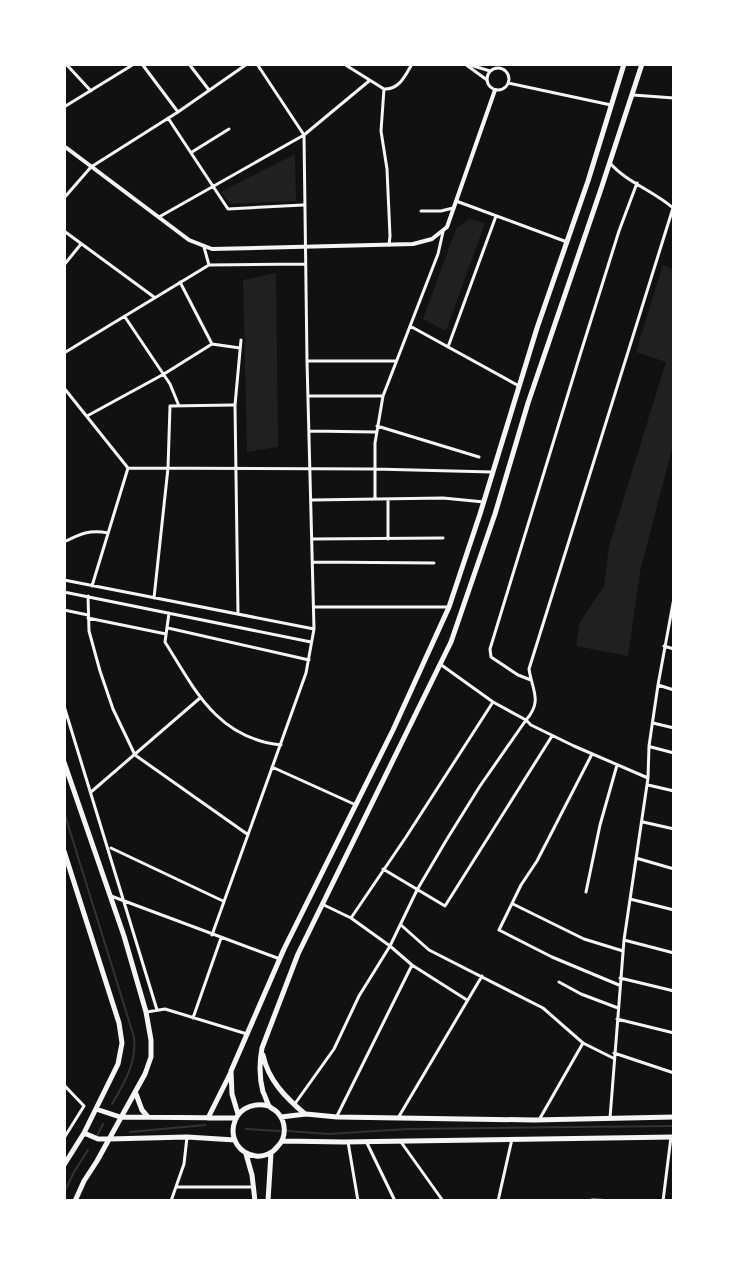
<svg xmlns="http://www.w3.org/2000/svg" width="738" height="1265" viewBox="0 0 738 1265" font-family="'Zilla Slab',serif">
	<rect width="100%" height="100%" fill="#111"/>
	<path fill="#202020" d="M295 154 296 201 231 204 221 192Z
		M469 219 485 223 446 331 423 319 456 229Z
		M663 265 674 270V441L640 572 628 656 576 646 580 622 604 586 609 546 666 362 636 352Z
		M276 273 278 447 247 452 243 280Z"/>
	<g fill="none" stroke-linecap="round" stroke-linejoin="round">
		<path stroke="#333" stroke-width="2" d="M64 812 134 1037C137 1062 124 1084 112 1104
			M246 1129 280 1131
			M288 1131 328 1134 408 1129 674 1126
			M130 1132 205 1125
			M97 1136 103 1124
			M64 1193 74 1172 88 1150"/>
		<path stroke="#f5f5f5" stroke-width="3" d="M66 64 91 91
			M142 64 178 112
			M189 64 209 90
			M344 64 384 89C399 90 405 76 412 64
			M465 64 487 80
			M467 64 490 71
			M487 79a11 11 0 1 1 22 0a11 11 0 1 1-22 0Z
			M508 83 611 105
			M384 89 381 131 387 169 390 236 389 245
			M633 95 674 98
			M64 107 134 64
			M168 118 228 209 303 205
			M192 152 229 129
			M64 198 91 167 178 112 247 64
			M456 201 567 242
			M421 211H441L453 208
			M159 217 304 135 369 81
			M64 231 154 297
			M204 247 209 265 305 264
			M64 265 81 244
			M180 282 212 344 240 348
			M125 317 170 384 179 406
			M410 326 519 386
			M448 347 496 216
			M64 353 209 265
			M307 361H395
			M64 388 128 468
			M308 396H383
			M87 416 164 374 212 344
			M377 426 479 457
			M309 431 376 432
			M128 468 374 469 492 472
			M375 499V443L383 396 438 254 443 232
			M388 499V539
			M312 500 443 498 484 502
			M312 539 443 538
			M64 542C80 534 90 529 108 533
			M313 562 434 563
			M64 580 314 629
			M92 586 128 468
			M64 592 311 642
			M88 596 89 631 100 671 113 709 135 755 247 834
			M154 598 168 468 170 406 233 405
			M314 607H449
			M64 610 88 615
			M169 613 165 642C195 690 217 738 281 745
			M238 614 235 405 241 340
			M88 618 166 634
			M168 628 309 660
			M664 646 674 649
			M440 664 493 702 526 720 531 725 574 746 648 778
			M531 680 518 675 491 657 490 649 580 355 619 231 637 183
			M658 685 674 690
			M64 706 157 1010
			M653 723 674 728
			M651 747 674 753
			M592 754 537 861 521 885 499 930 552 957 619 985
			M272 767 356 805
			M648 785 674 791
			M91 792 200 698
			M643 822 674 829
			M111 848 223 901
			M636 858 674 869
			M383 869 445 906 552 736
			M586 892 600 825 617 765
			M111 896 280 959
			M630 899 674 910
			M513 904 584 939 623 951
			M324 905 351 918 406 837 493 702
			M351 918 390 946 412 965 467 1000
			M401 925 429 950 543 1008 583 1043 613 1058
			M212 935 306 673 314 629 307 361 304 135 257 64
			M624 940 674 953
			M620 978 674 991
			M559 982 581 994 618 1008
			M147 1012 165 1009 247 1034
			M193 1018 221 938
			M617 1019 674 1033
			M614 1053 674 1073
			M64 1085 84 1106 64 1138
			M294 1105 334 1049 359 996 390 946 417 890 447 839 480 786 526 720C543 701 532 690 529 669L673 208C655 192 625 181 610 163
			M337 1116 412 965
			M398 1118 482 976
			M610 1118 624 940 648 778 649 746 658 685 674 598
			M539 1120 583 1043
			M366 1141 395 1201
			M348 1142 358 1201
			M401 1142 443 1201
			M177 1187H253
			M592 1200 617 1201
			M171 1201 184 1164 187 1137
			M498 1201 512 1139
			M663 1201 671 1137"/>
		<path stroke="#f5f5f5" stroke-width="4" d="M64 146 189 240 212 249 413 244 432 239 447 227 495 90"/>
		<path stroke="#f5f5f5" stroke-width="5" d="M64 762 124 936 146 1012 151 1040V1057L145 1074 97 1161 84 1181 75 1201
			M64 851 119 1023 122 1043 118 1064 84 1133 64 1165
			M263 1055C268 1080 286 1098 305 1114
			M136 1094 142 1110 148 1117
			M269 1106C228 1096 220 1151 256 1156 264 1157 273 1153 278 1146 287 1137 286 1121 277 1112 272 1107 271 1110 268 1104 267 1102 264 1093 263 1092 259 1077 259 1064 262 1048L298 954 451 642 495 514 528 403 601 189 642 64
			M96 1109 120 1117 236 1118
			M238 1114 232 1094 231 1071 284 949 393 730 449 607 480 514 537 328 588 181 624 64
			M281 1117 306 1114 337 1117 534 1120 674 1117
			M208 1118 231 1072
			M84 1133 98 1139H109L187 1137 235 1140
			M282 1141 343 1142 674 1137
			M246 1154 252 1175 255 1201
			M268 1201 271 1153"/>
	</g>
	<rect width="738" height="1265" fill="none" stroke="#ffffff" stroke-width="132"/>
</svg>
